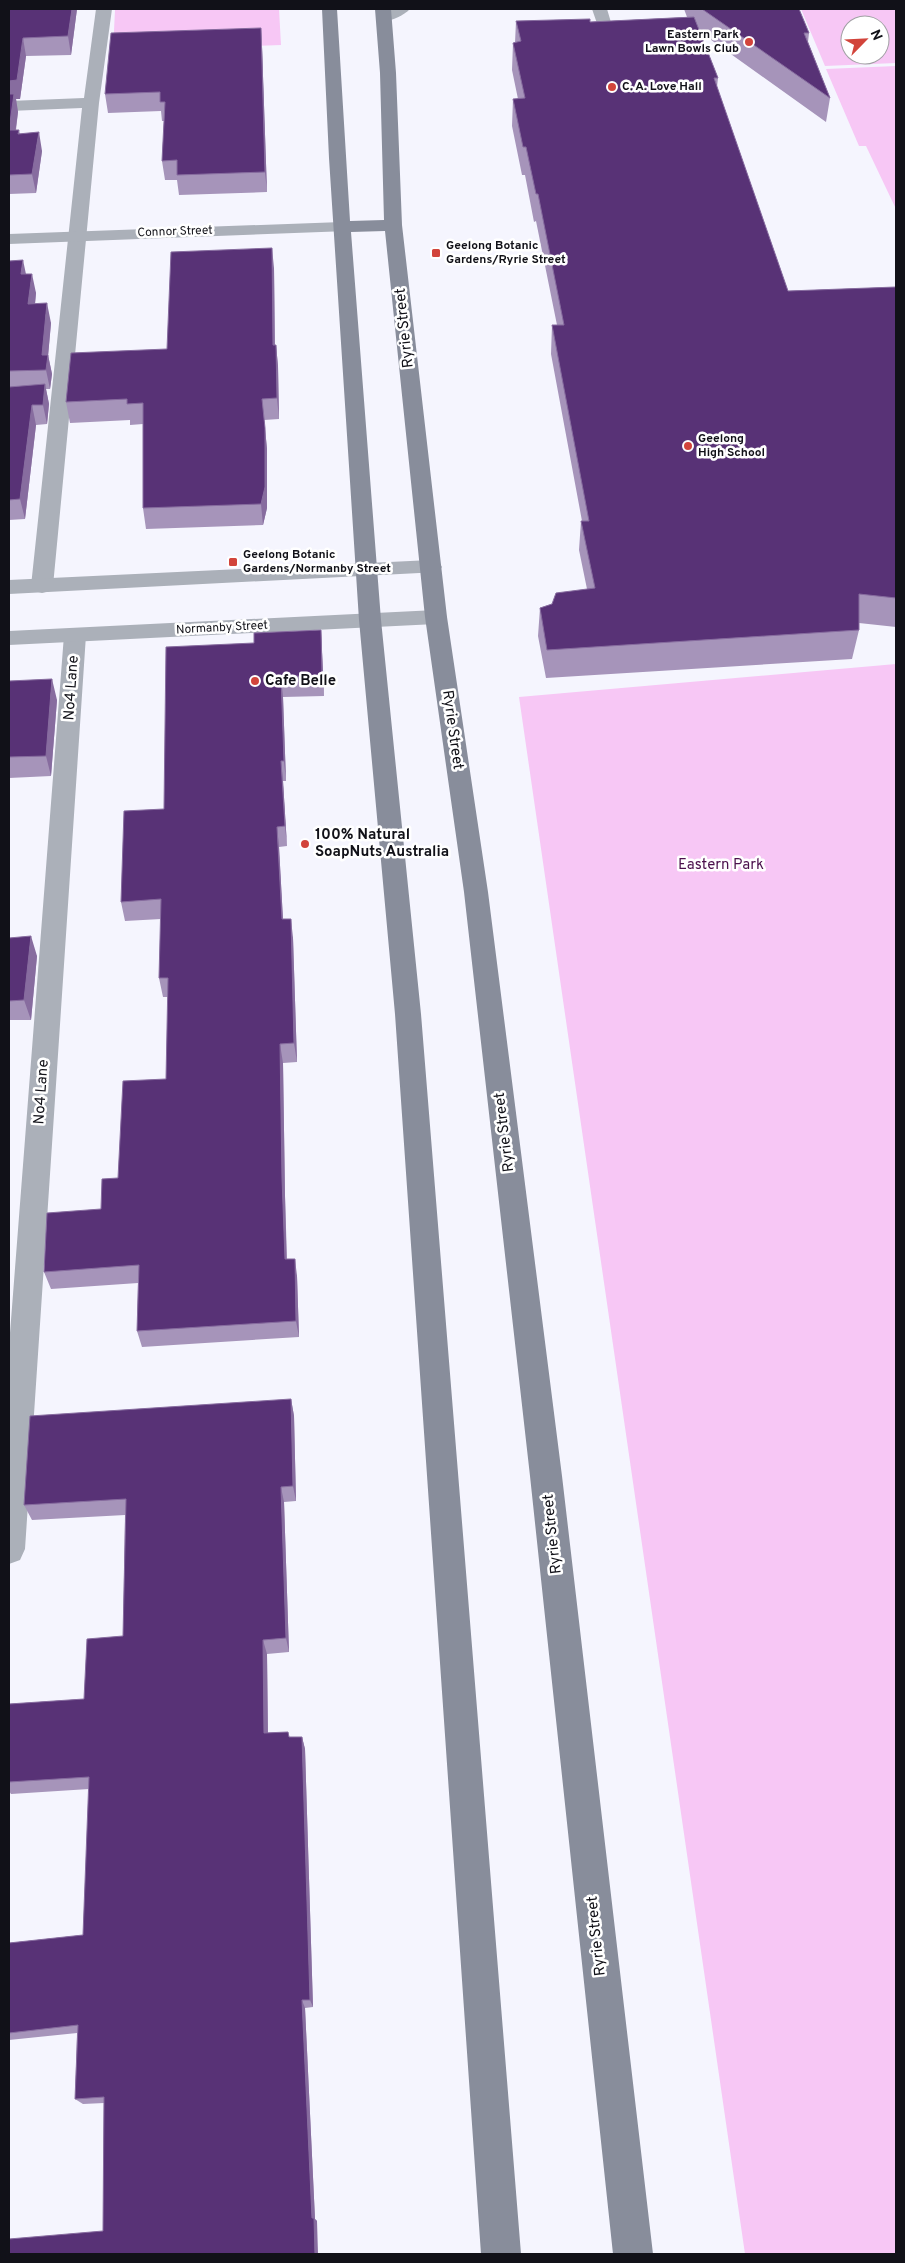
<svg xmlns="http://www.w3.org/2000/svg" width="905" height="2263" viewBox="0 0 905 2263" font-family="Overpass,sans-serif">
	<rect width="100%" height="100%" fill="#f5f5fe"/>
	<path fill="#f7c7f5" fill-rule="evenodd" d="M146 9H279L281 45 113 51 115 10Z
		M801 9H896V63L825 66ZM850 25H880V55H850Z
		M896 66V209L866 146H859L826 69Z
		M896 664V2254H745L519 697Z"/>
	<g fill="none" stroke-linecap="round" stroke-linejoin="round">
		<path fill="#abb0b9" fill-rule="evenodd" d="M96 9H112L99 103 53 586 50 591 42 593 34 591 31 586 82 108 9 111V101L84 98Z
			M592 9H607L613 29 610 32H600Z
			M75 628 83 630 86 635 25 1549 20 1560 9 1564V1346L64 635 67 630Z"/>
		<path fill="#abb0b9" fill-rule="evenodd" d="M342 222 348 223 351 227 348 231 9 244V234Z
			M431 560 439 562 442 567 439 572 9 594V580Z
			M436 610 444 612 447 617 444 622 436 624 9 645V631Z"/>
		<path fill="#abb0b9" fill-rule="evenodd" d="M390 9H410C403 16 389 23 380 20L377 17Z"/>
		<path fill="#888d9b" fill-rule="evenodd" d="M322 9H337L350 221 384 220 380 73 375 9H391L396 73 402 225 447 617 488 892 562 1476 653 2254H613L530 1476 464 892 425 617 385 231 351 232 381 620 421 1014 521 2254H481L395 1014 359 620 329 158Z"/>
	</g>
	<path fill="#a694ba" d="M9 9H77L71 55 26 56 20 99H16L18 112 16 130H19L20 134 42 151 36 193 9 194Z
		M684 9H799L809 33 808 42 830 98 826 122 700 32 718 78 717 87 788 291 896 287V627L859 623V630L852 659 546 678 538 636 540 608 552 604 587 589 579 550 581 521H582L551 354 552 325H557L536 221 534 222 525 175H522L512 126 513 99H518L512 70 513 43H515L516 21 590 22 687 17Z
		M262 47 267 192 179 195 177 180H165L162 161 164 121H162L161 111 108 113 105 94Z
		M9 261 26 274 36 293 35 304 51 323 48 355 52 374 50 389H46L49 404 47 424 36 425 25 519 9 520Z
		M274 268 275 345H276L278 366 279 419 264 420 267 449V508L263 525 146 529 143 508V424L130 425V420L70 423 66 402 167 349Z
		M321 630 324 696 283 697 286 781H283L287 846 279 847 283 919 293 938 297 1062 283 1063 285 1196 287 1259 297 1276 299 1337 142 1347 137 1331 138 1283 51 1289 44 1272 101 1209 118 1178 166 1079 168 997H163L159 978 161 919 125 921 121 902 164 809 254 643Z
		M9 681 57 700 51 776 9 778Z
		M9 938 37 956 31 1020H9Z
		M291 1399 294 1416 296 1501 284 1502 289 1652 267 1654 268 1733 288 1732 289 1737H302L305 1749 313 2007 305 2008 315 2219 317 2221 103 2231 104 2103 83 2104 75 2099 77 2033 9 2040V1943L83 1935 89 1789 11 1794 9 1791V1704L84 1699 123 1636 125 1515 32 1520 24 1505Z"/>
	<path fill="#876c9f" d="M72 9H77L71 55 68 36Z
		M261 28 262 47 267 192 265 172Z
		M23 38 26 56 20 99H16L18 112 13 149 9 130V81Z
		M39 132 42 151 36 193 32 174Z
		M272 248 274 268 275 366 273 345Z
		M23 260 27 279 21 274Z
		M32 274 36 293 33 324 28 304Z
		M47 303 51 323 48 357V355L52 374 50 389 46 370 42 355Z
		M276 345 278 366 279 419 277 398Z
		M45 384 49 404 47 424 43 405Z
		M32 405 36 425 25 519 20 499Z
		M265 428 267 449V508L263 525 261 504Z
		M321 630 322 650 324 696 322 675Z
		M281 677 283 697 286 781 284 761Z
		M52 679 57 700 51 776 46 756Z
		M281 761 283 781 287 846 285 826Z
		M277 827 279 847 284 939 282 919Z
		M291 919 293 938 297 1062 294 1043Z
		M31 936 37 956 31 1020 24 1000Z
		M280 1044 283 1063 285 1196 287 1277 285 1259 282 1178Z
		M295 1259 297 1276 299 1337 296 1321Z
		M291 1399 294 1416 296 1501 293 1486Z
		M281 1487 284 1502 289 1652 286 1638Z
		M263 1640 267 1654 268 1745 264 1733Z
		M302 1737 305 1749 313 2007 310 2000Z
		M302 2000 305 2008 315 2219 317 2221 318 2254H315L312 2218Z"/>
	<path fill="#583276" stroke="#876c9f" d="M9 9H72L68 36 23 38 17 80 9 81Z
		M702 9H799L809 33H804L830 98Z
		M694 17 718 78H714L788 291 896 287V598L859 594V630L547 650 540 608 552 604 556 593 595 588 581 521H589L552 325H564L538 194H536L526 147H523L513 99 525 98 513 43 521 41 516 21 590 19V22Z
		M261 28 265 172 177 175V160L162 161 165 102H160V92L105 94 111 33Z
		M9 94H14L9 130H19L18 134 39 132 32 174 9 175Z
		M272 248 273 345H276L277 398 262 399 265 428V487L261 504 143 508V403L127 404V399L66 402 71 353 167 349 171 252Z
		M23 260 21 274H32L28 304 47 303 42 355H48L46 370 9 371V261Z
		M45 384 43 405H32L20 499 9 500V387Z
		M321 630 322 675 281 677 284 761H281L285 826 277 827 282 919H291L294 1043 280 1044 282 1178 285 1259H295L296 1321 137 1331 139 1265 44 1272 47 1213 101 1209 102 1179 118 1178 123 1081 166 1079 168 978H159L161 899 121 902 124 811 164 809 166 647 254 643V633Z
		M52 679 46 756 9 757V681Z
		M31 936 24 1000 9 1001V938Z
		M291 1399 293 1486 281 1487 286 1638 263 1640 264 1733 288 1732 289 1737H302L310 2000H302L312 2218H314L315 2254H9V2239L103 2231 104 2097 75 2099 78 2025 9 2033V1943L83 1935 89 1777 9 1782V1704L84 1699 87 1639 123 1636 126 1499 24 1505 30 1416Z"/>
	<g fill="#d2443b" stroke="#fff" stroke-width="2">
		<circle cx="749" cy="42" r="5"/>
		<circle cx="612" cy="87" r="5"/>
		<rect x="431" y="248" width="10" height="10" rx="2.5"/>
		<circle cx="688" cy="446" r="5"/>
		<rect x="228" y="557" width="10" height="10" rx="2.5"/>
		<circle cx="255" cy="681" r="5"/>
		<circle cx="305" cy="844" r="5"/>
	</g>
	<g text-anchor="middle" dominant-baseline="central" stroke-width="5" stroke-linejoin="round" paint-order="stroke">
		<g font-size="12" font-weight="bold" fill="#111118" stroke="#fff" text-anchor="start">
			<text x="739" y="35" text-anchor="end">Eastern Park<tspan x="739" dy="14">Lawn Bowls Club</tspan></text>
			<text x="622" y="87">C. A. Love Hall</text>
			<text x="446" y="246">Geelong Botanic<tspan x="446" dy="14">Gardens/Ryrie Street</tspan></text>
			<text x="698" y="439">Geelong<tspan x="698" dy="14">High School</tspan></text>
			<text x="243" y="555">Geelong Botanic<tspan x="243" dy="14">Gardens/Normanby Street</tspan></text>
		</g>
		<g font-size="12" fill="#111118" stroke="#fff">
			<text transform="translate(175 232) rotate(-2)">Connor Street</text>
			<text transform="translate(222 628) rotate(-3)">Normanby Street</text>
		</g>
		<g font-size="15" fill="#111118" stroke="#fff">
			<text transform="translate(405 328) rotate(-96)">Ryrie Street</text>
			<text transform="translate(72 688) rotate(-86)">No4 Lane</text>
			<text transform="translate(452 730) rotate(82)">Ryrie Street</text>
			<text transform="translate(42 1092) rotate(-86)">No4 Lane</text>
			<text transform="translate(505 1132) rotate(-97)">Ryrie Street</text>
			<text transform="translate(553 1534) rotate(-96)">Ryrie Street</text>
			<text transform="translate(597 1936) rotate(-96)">Ryrie Street</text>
		</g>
		<g font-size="15" font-weight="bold" fill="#111118" stroke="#fff" text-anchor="start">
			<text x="265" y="681">Cafe Belle</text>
			<text x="315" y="835">100% Natural<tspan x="315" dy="17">SoapNuts Australia</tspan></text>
		</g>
		<g font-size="15" fill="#4b104c" stroke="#fff">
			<text x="721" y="865">Eastern Park</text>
		</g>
	</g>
	<rect width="905" height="2263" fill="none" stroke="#111118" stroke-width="20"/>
	<g transform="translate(865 40) rotate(66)"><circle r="24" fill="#ffffff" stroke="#a0a0a3"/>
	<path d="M0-4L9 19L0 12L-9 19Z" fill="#d2443b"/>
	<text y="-8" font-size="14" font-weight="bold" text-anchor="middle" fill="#111118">N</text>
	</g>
</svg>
